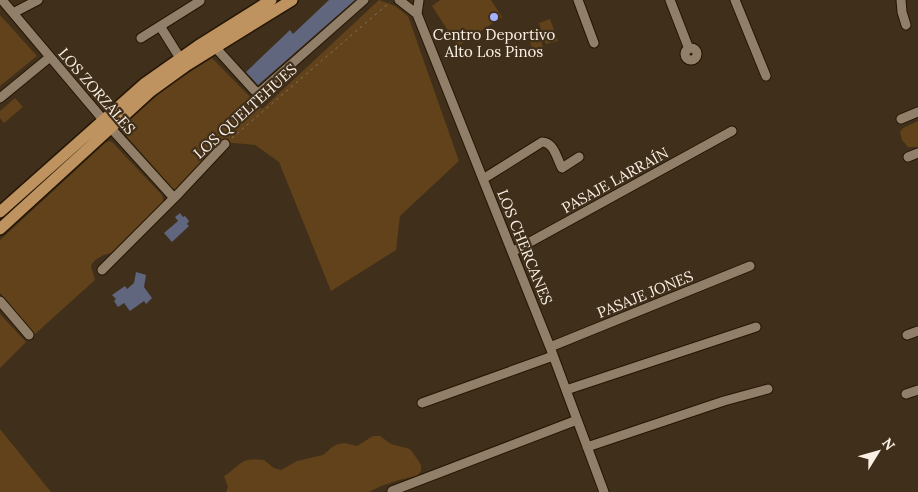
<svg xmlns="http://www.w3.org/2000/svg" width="918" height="492" viewBox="0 0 918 492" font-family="Lora,serif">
	<rect width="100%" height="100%" fill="#3f2f1b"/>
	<path fill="#61421a" d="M379 0 395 6 408 16 459 161 400 216 396 250 331 291 279 162 255 145 223 142 177 189H173L121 130V127L168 86 212 58 262 109Z
		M440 0H491L502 17 458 46 432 6Z
		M0 15 37 56 0 86Z
		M550 19 558 41 546 44 539 23Z
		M537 28 544 50 534 53 526 31Z
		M15 98 23 107 4 123 0 118V111Z
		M918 121V147H908L902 140 900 132 903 128Z
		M110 141 113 143 162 195 163 199V202L111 253C103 255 95 258 91 266L95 280 35 334 0 293V240L106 142Z
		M0 314 26 342 0 368Z
		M0 429 51 492H0Z
		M373 436H380L391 444 410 449 418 460 421 465V471L417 476 399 480 381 486 369 492H226L228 487 224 476C231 472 235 467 241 463 247 458 256 459 264 460L274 468 281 470 297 461 323 455 332 447 338 444 345 443 357 446Z"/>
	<path fill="#61667f" d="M329 0H355L258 85 246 72 290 30 293 34Z
		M180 213 183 217 185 216 189 221 187 224 189 226 172 242 164 233 178 221 175 217Z
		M136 272 146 275 144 287 152 298 146 304 144 301 130 311 124 303 118 307 114 301 116 299 112 295 125 286 127 289 134 283Z"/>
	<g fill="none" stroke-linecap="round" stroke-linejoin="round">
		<g stroke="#251604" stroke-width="11">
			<path id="minor" d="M2 0 100 116 174 198
				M399 0 417 14
				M578 0 594 43
				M670 0 689 49
				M735 0 766 76
				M901 0 902 12 906 25
				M13 13 38 0
				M417 14 550 347 604 492
				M417 14 419 0
				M160 26 180 58
				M141 38 200 1
				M215 47 254 90 257 92 261 91 364 0
				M685 54a6 6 0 1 1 12 0a6 6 0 1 1-12 0Z
				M0 98 50 57
				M901 119 918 112
				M908 157 918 153
				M483 179 542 142C554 142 557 159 562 168L579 157
				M512 252 732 131
				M102 270 179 193 225 144
				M0 301 29 335
				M907 335 918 331
				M550 347 750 266
				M566 390 756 327
				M906 394 918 390
				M422 403 553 356
				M587 447 724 401 768 389
				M392 491 577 420"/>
		</g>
		<g stroke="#251604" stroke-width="14">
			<path id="major" d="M0 212 144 84 198 46 271 0
				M0 229 151 91 187 65 292 0"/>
		</g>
		<path stroke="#837564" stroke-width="1" stroke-dasharray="2.5 4" stroke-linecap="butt" d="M232 138 390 2"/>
		<use href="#minor" stroke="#927f6a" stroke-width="9"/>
		<use href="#major" stroke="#be9360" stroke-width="11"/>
	</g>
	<circle fill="#a5b1fc" stroke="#3f2f1b" stroke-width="2" cx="494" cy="17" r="5"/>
	<g text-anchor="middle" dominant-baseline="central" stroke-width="4.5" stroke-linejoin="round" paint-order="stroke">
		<g font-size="15" fill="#fbf0e5" stroke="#3f2f1b">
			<text x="494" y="34">Centro Deportivo<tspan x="494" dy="17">Alto Los Pinos</tspan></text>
		</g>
		<g font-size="15" fill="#fbf0e5" stroke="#3f2f1b">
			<text transform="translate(97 91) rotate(49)">LOS ZORZALES</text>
			<text transform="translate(245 111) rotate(-42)">LOS QUELTEHUES</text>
			<text transform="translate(615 180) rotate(-29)">PASAJE LARRAÍN</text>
			<text transform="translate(525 247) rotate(68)">LOS CHERCANES</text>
			<text transform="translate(645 294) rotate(-22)">PASAJE JONES</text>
		</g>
	</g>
	<g transform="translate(878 452) rotate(53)" stroke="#3f2f1b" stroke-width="4" paint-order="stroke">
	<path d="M0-4L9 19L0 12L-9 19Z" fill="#fbf0e5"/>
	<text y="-8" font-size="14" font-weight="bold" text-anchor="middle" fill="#fbf0e5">N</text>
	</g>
</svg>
